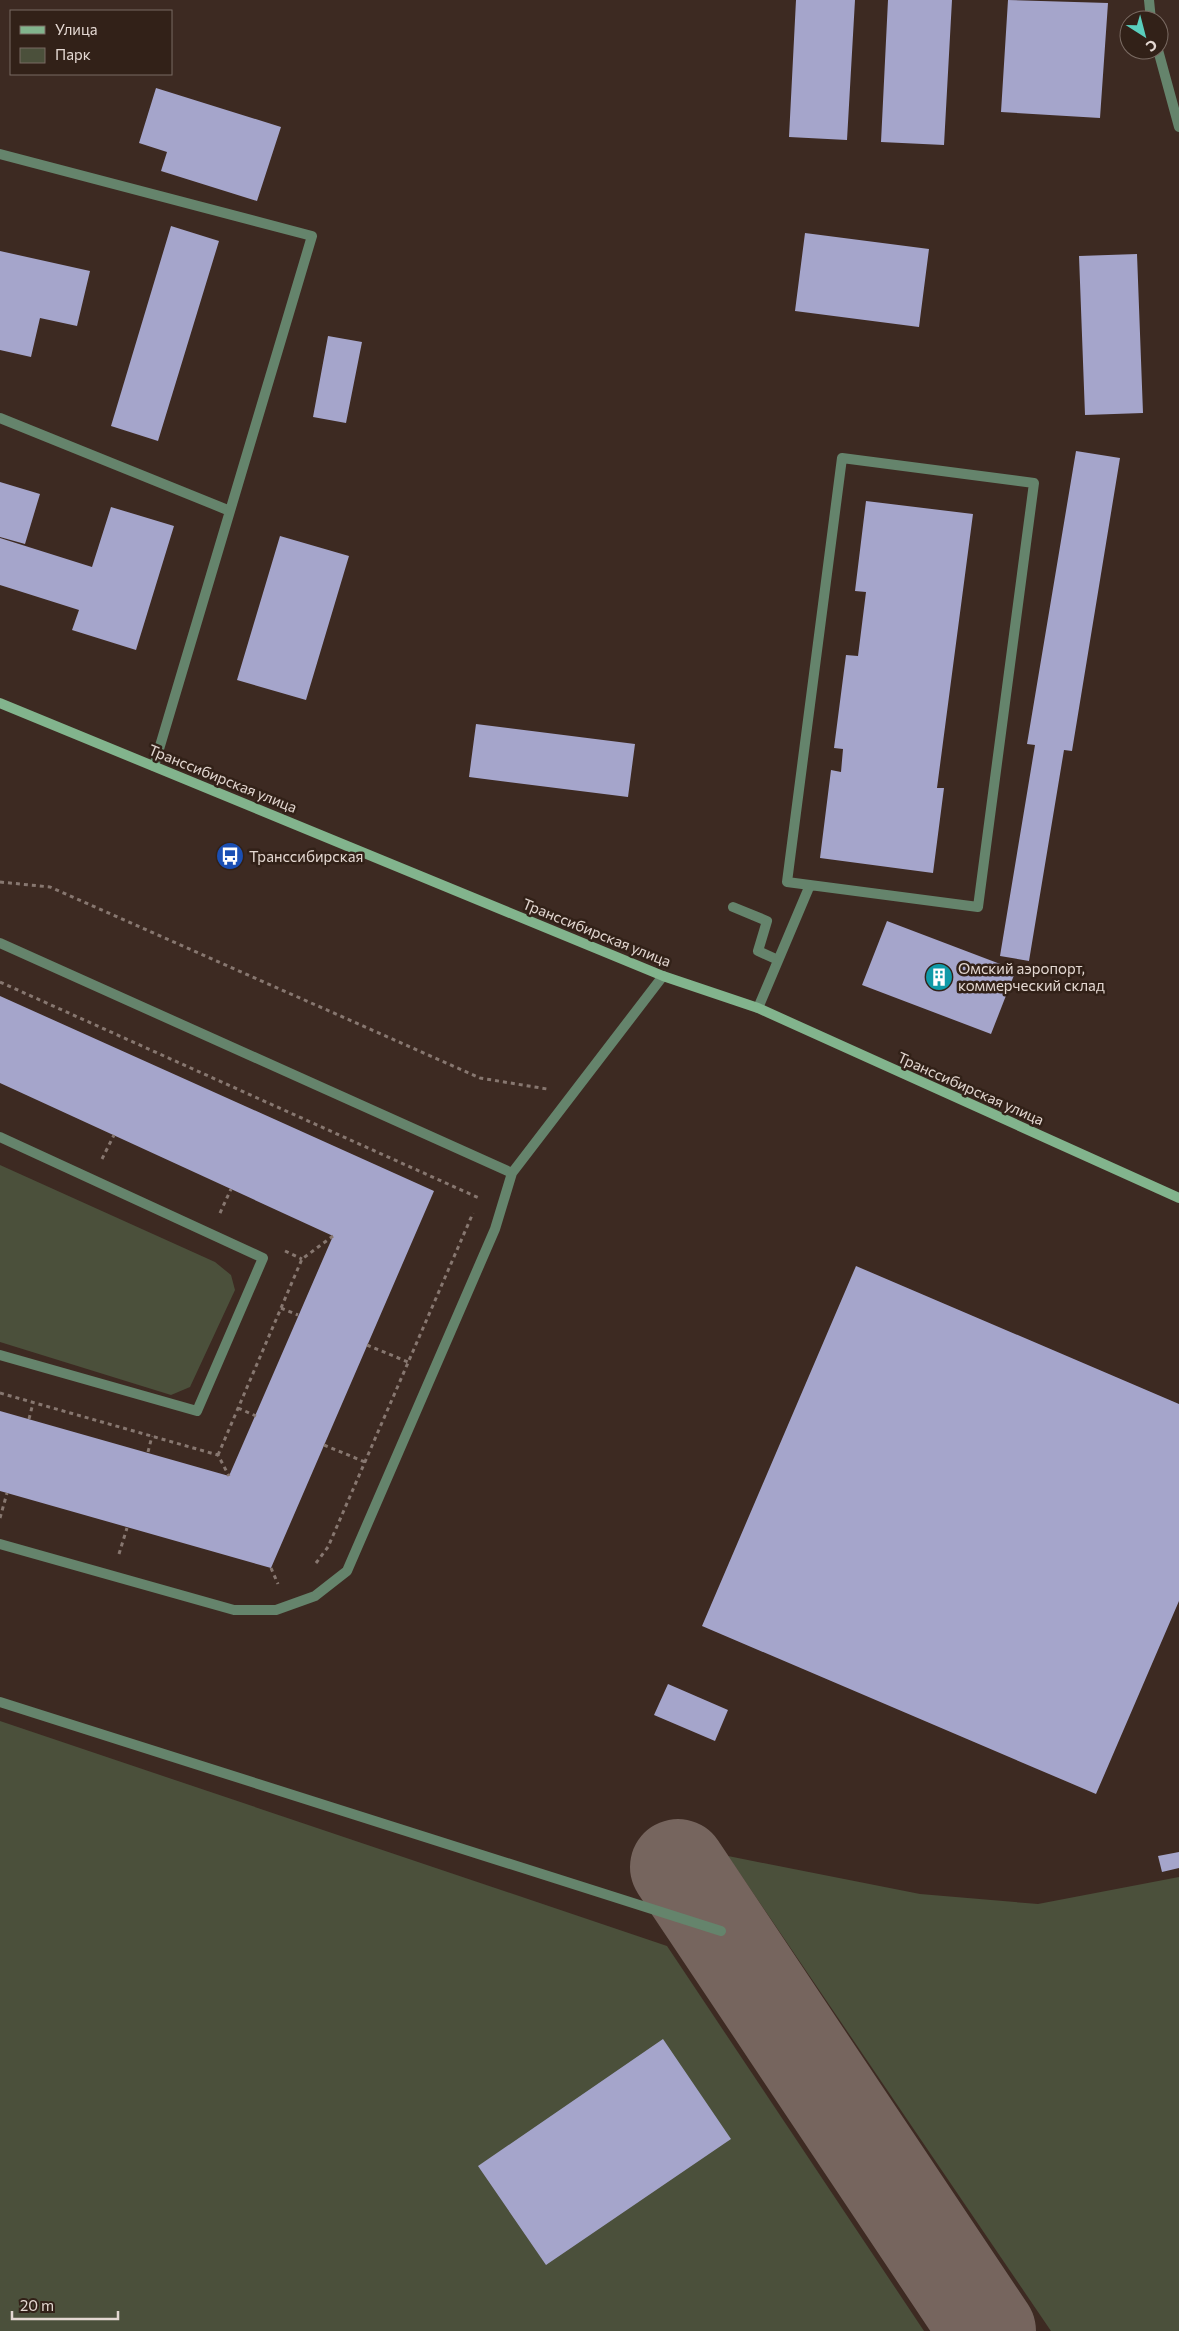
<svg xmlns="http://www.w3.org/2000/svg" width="1179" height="2331" viewBox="0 0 1179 2331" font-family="Commissioner,sans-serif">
	<rect width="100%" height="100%" fill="#3d2a22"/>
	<path fill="#4b503b" d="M0 1165 215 1262 231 1275 235 1290 190 1387 171 1395 0 1342Z
		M0 1721 667 1946 924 2331H0Z
		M728 1856 920 1894 1038 1904 1179 1877V2331H1051Z"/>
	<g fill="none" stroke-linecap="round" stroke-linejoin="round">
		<path stroke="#76655e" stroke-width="96" d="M678 1867 988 2331"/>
	</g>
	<path fill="#a5a5cb" d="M796 0H855L847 140 789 137Z
		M888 0H952L944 145 881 142Z
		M1008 0 1108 3 1100 118 1001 112Z
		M156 88 281 127 257 201 161 171 167 152 139 143Z
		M171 226 219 241 158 441 111 426Z
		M805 233 929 249 919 327 795 311Z
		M0 251 90 271 77 326 40 318 31 357 0 350Z
		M1137 254 1143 413 1085 415 1079 256Z
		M328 336 362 342 346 423 313 417Z
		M1076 451 1120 458 1072 751 1064 750 1029 961 1000 956 1035 745 1027 744Z
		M0 482 40 494 25 544 0 537Z
		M866 501 973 514 937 788H944L933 873 820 858 831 770 841 772 843 749 834 748 846 655 858 656 866 592 855 591Z
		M111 507 174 526 136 650 72 630 79 610 0 585V538L92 567Z
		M280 536 349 556 306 700 237 680Z
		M476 724 635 744 628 797 469 777Z
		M887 921 1016 970 991 1034 862 985Z
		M0 996 434 1191 271 1568 0 1491V1411L229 1476 333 1236 0 1083Z
		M856 1266 1179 1404V1601L1096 1794 702 1626Z
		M668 1684 728 1710 715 1741 654 1715Z
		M1179 1852V1868L1162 1872 1158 1856Z
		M663 2039 731 2139 546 2265 478 2166Z"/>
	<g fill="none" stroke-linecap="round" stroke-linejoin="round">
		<path stroke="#877770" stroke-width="3" stroke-dasharray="4 4" stroke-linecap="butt" d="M0 882 50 887 480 1078 547 1089
			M0 982 479 1198
			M102 1159 114 1135
			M220 1213 231 1189
			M285 1251 302 1259
			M281 1308 298 1315
			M367 1345 408 1362
			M0 1393 218 1455 229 1476
			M238 1408 256 1416
			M29 1419 33 1403
			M324 1445 365 1462
			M148 1452 152 1436
			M218 1455 302 1259 333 1236
			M0 1518 7 1493
			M119 1554 127 1528
			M316 1563 328 1547 473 1213
			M271 1568 278 1584"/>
		<path stroke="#65846c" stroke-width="10" d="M1149 0 1151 20
			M1158 50 1179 127
			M0 154 312 236 154 766
			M0 418 230 511
			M842 458 1034 483 978 907 787 882Z
			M733 907 767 921 758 951 778 960
			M0 943 512 1173
			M758 1008 810 885
			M0 1137 263 1258 197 1411 0 1355
			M0 1544 234 1610H276L315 1596 347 1571 495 1229 512 1173 663 976
			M0 1702 721 1931"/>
		<path stroke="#82b48d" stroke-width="10" d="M0 703 663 976 758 1008 1179 1198"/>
	</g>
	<defs>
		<g id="bus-disc" transform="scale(1.4375)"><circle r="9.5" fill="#1a4fb4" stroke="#322118"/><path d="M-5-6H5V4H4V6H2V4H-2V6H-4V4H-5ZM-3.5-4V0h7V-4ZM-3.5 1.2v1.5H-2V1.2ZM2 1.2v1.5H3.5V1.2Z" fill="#fff"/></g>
		<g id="building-disc" transform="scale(1.4375)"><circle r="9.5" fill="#0f9aa8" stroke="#322118"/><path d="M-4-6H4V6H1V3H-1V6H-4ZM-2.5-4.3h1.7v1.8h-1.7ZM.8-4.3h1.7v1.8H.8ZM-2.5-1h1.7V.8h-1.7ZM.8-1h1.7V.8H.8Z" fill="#fff"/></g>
	</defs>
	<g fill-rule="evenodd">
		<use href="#bus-disc" x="230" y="856"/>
		<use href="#building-disc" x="939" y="977"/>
	</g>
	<g text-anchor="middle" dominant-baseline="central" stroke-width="5" stroke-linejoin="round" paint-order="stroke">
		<g font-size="15" fill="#e4d8d2" stroke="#322118">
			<text transform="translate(223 778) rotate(22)">Транссибирская улица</text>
			<text transform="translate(597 932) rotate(22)">Транссибирская улица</text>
			<text transform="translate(971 1088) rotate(24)">Транссибирская улица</text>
		</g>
		<g font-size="15" fill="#e4d8d2" stroke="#322118" text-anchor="start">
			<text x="249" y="856">Транссибирская</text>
			<text x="958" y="968">Омский аэропорт,<tspan x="958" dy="17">коммерческий склад</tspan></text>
		</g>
	</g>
	<rect x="10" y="10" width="162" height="65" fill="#322118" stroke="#796a62"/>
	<rect x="20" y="26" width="25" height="8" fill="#82b48d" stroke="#796a62"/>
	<text x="55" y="35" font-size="15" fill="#e4d8d2">Улица</text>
	<rect x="20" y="48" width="25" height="15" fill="#4b503b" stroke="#796a62"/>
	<text x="55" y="60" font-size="15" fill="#e4d8d2">Парк</text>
	<g transform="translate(1144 35) rotate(144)"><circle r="24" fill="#322118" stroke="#796a62"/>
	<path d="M0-4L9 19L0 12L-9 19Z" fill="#5acebd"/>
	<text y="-8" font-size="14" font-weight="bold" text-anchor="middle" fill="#e4d8d2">С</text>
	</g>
	<path d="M12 2311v8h106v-8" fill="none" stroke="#e4d8d2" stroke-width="2.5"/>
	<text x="20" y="2311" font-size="15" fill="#e4d8d2" stroke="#322118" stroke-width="4" paint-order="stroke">20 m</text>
</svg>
